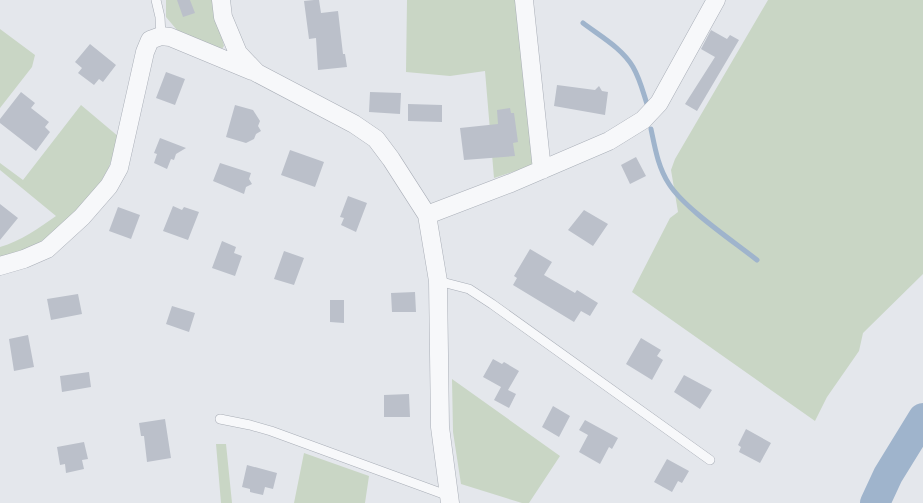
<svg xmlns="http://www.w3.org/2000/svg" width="923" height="503" viewBox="0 0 923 503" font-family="Manrope,sans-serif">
	<rect width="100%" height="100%" fill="#e4e7ec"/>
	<path fill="#c9d6c5" d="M166 0H212L224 46 221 50 215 49 177 30 166 17Z
		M407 0H518L534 165 494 178 485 71 450 76 406 72Z
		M768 0H923V274L863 333 859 351 827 397 815 421 632 292 670 218 678 212 671 170 675 159Z
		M0 29 35 55 32 67 0 108Z
		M81 105 119 137 109 167 94 194 67 222 27 252 0 259V247C21 241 39 228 56 216L0 170V163L23 180Z
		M452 379 560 456 529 503H522L461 484 453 432Z
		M216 444H226L232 503H221Z
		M304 453 369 476 365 503H294Z"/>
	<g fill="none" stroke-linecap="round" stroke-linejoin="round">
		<path stroke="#9fb4cc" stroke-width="5" d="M583 23C600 36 622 48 633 67 640 79 643 92 647 104
			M651 129C655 148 658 167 669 184 684 208 733 241 757 260"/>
		<path stroke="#9fb4cc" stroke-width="30" d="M875 503 888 475 923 418"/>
	</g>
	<path fill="#bbc0ca" d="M177 0H190L195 13 183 17Z
		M314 0H319L321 13 338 11 343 54H345L347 67 318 70 316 38 309 39 304 1Z
		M711 30 727 39 730 35 739 40 697 111 685 104 715 57 701 49Z
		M90 44 116 65 103 82 99 79 94 85 78 73 82 68 75 62Z
		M166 72 185 79 175 105 156 98Z
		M557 85 595 90 599 86 602 91 608 92 605 115 554 106Z
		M21 92 35 103 31 108 49 122 45 127 50 132 36 151 0 123V119Z
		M370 92 401 93 400 114 369 112Z
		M408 104 442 105V122L408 121Z
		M235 105 253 110 260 121 258 126 261 131 256 134 254 139 246 143 226 137Z
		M510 108 511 113H514L518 142 513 143 515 156 464 160 460 128 498 124 497 110Z
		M160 138 186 148 176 154 174 160 171 159 167 169 154 163 157 154 154 153Z
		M290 150 324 162 315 187 281 175Z
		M636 157 646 176 630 184 621 165Z
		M220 163 251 173 249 179 252 184 246 187 244 194 213 181Z
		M348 196 367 203 356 232 341 225 344 218 340 217Z
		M0 204 18 218 0 240Z
		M173 206 182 210 184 207 199 212 188 240 163 231Z
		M118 207 140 215 131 239 109 231Z
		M584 210 608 224 593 246 568 230Z
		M222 241 236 247 234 253 242 256 235 276 212 268Z
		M530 249 552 262 544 275 575 293 577 290 598 303 590 316 581 311 574 322 513 285 517 278 514 276Z
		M284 251 304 258 294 285 274 279Z
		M415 292 416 312H392L391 293Z
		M78 294 82 314 51 320 47 299Z
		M330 300H344V323L330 322Z
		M172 306 195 313 189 332 166 324Z
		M28 335 34 367 14 371 9 339Z
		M641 338 661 350 657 356 663 360 652 380 626 364Z
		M493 359 502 364 504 362 519 371 508 390 516 394 509 408 494 400 501 387 483 377Z
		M89 372 91 387 62 392 60 376Z
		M684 375 712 390 700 409 674 392Z
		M409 394 410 417H384V395Z
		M553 406 570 416 559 437 542 427Z
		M165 419 171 458 147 462 144 436H141L139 423Z
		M585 420 618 438 612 449 609 447 600 464 579 452 588 435 579 430Z
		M746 429 771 443 760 463 739 452 741 447 738 445Z
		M84 442 88 459 82 460 84 469 66 473 65 464 60 465 57 447Z
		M667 459 689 471 682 483 678 481 672 492 654 482Z
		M247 465 277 473 273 489 265 487 263 495 250 492V489L242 487Z"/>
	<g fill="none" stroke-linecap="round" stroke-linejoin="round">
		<g stroke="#a9aeb7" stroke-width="10">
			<path id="service" d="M156 0 160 17 161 36
				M438 281 469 289 492 304 710 460
				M220 419 250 425 271 431 449 496"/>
		</g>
		<g stroke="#a9aeb7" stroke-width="19">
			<path id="minor" d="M221 0 223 17 238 53 257 73 354 124 376 139 391 159 427 215 438 281 440 427 450 503
				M524 0 542 170
				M427 215 511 183 609 141 643 120 659 103 716 0
				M0 266 24 259 47 249 82 217 109 186 119 168 145 52 150 40 161 36 170 37 252 71"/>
		</g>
		<use href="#service" stroke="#f7f8fa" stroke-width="9"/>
		<use href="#minor" stroke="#f7f8fa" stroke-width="18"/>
	</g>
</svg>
